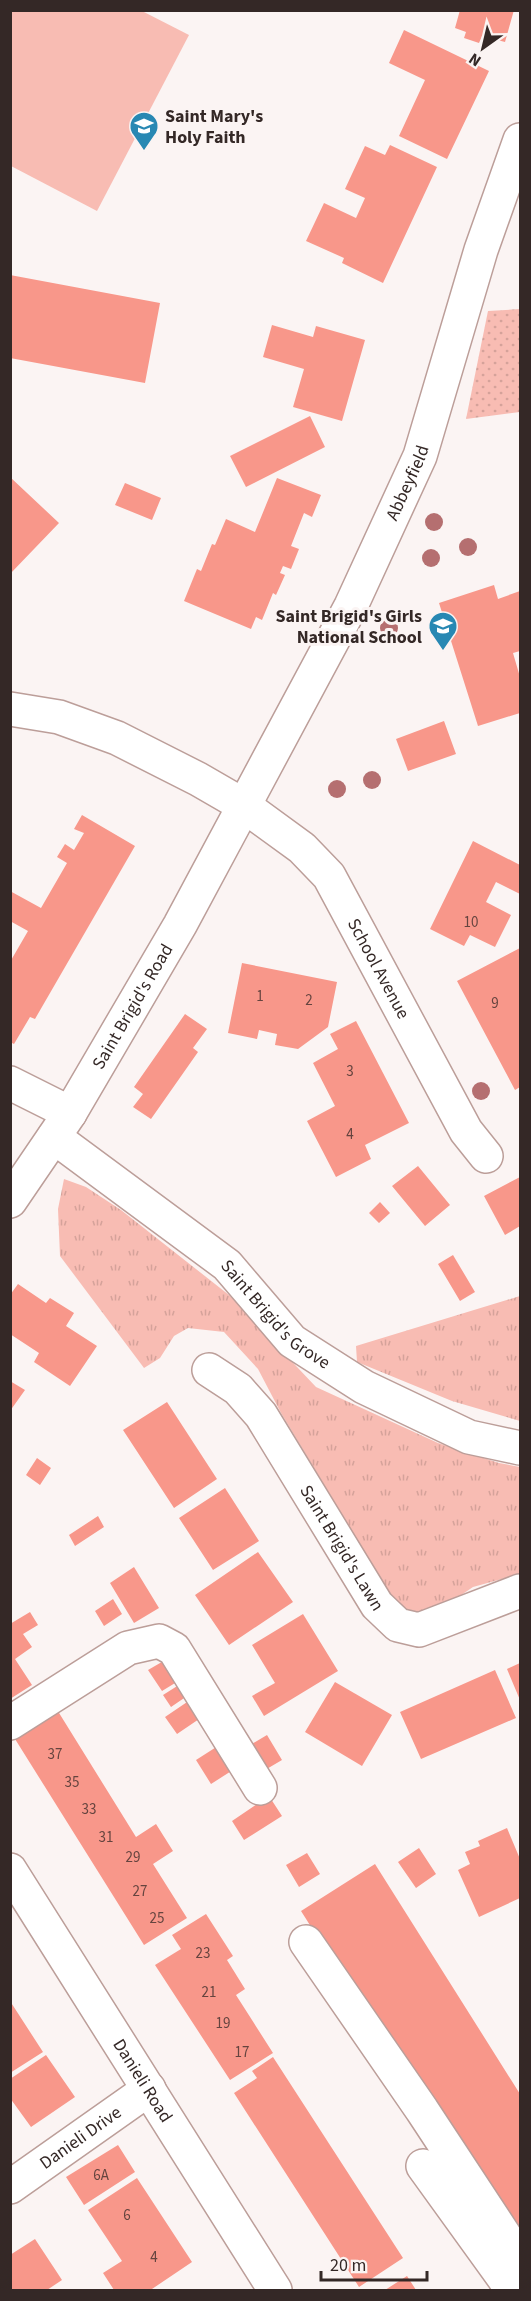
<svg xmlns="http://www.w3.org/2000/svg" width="531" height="2301" viewBox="0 0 531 2301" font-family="'Source Sans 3',sans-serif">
	<defs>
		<pattern id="grass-tufts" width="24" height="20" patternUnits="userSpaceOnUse" patternTransform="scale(1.5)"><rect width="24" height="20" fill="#f8bcb3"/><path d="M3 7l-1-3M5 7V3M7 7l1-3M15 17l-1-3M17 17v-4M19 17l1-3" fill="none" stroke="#d5a29a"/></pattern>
		<pattern id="park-dots" width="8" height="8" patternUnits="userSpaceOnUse" patternTransform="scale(1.5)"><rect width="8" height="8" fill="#f8bcb3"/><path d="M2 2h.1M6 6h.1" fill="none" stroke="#d5a29a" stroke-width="1.8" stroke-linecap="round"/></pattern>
	</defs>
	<rect width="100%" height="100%" fill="#fbf4f3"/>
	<path fill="url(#grass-tufts)" d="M64 1179 86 1187 121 1210 229 1295 316 1387 438 1443 499 1463 520 1467V1574L473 1587 448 1604 419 1616 398 1608 281 1413 258 1369 224 1332 188 1328 174 1336 160 1358 144 1368 60 1256 58 1209Z
		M520 1296V1421L452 1401 357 1362 356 1346Z"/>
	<path fill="url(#park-dots)" d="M520 309V412L466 419 488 311Z"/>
	<path fill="#f8bcb3" d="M10 11H142L189 35 97 211 11 166Z"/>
	<path fill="#f8978a" d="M460 10H514L505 42 482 36 479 43 464 38 466 32 455 28Z
		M404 30 489 71 447 159 399 136 425 80 389 63Z
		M390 145 437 167 383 283 342 263 344 258 306 241 324 203 356 218 365 198 345 189 365 146 385 155Z
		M10 275 160 303 145 383 10 358Z
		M272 325 313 337 316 326 365 340 342 421 293 407 304 369 263 357Z
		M310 416 325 447 246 487 230 456Z
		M10 477 59 523 10 574Z
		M277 478 321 495 312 517 304 513 291 546 299 549 291 569 283 566 280 573 285 575 276 595 273 593 262 620 256 617 251 629 184 601 197 569 201 571 212 544 215 545 226 519 255 532Z
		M125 483 161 498 152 520 115 505Z
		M494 585 498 599 520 591V651L513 653 520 677V713L478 726 439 603Z
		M444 721 456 754 408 771 396 739Z
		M82 815 135 846 35 1019 30 1017 14 1044 10 1042V962L28 931 10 921V891L41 908 67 863 57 857 65 844 74 850 84 833 74 829Z
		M473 841 520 865V894L496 882 486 902 511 915 495 947 470 935 464 946 430 929Z
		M520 948V1087L515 1090 457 981Z
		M242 963 337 982 328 1027 298 1049 275 1045 277 1034 259 1030 257 1039 228 1033Z
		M185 1014 207 1029 193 1048 198 1052 151 1119 133 1107 143 1094 134 1087Z
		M356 1021 409 1123 365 1145 371 1159 336 1177 307 1121 335 1106 313 1063 338 1049 330 1034Z
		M418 1166 450 1205 425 1226 392 1186Z
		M520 1177V1226L505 1235 484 1196Z
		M380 1202 390 1213 379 1223 369 1213Z
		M453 1255 475 1292 460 1301 438 1264Z
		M18 1284 46 1303 50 1298 74 1313 66 1326 97 1346 70 1386 34 1362 39 1353 10 1334V1295Z
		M10 1381 25 1390 10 1411Z
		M167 1402 217 1479 174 1508 123 1430Z
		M37 1458 51 1468 40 1485 26 1475Z
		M225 1488 259 1541 213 1570 179 1518Z
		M98 1516 104 1527 75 1546 69 1535Z
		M258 1552 293 1602 229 1645 195 1595Z
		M134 1567 159 1608 134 1623 110 1583Z
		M113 1599 122 1614 104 1626 95 1611Z
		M30 1612 38 1625 23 1634 32 1647 15 1659 32 1685 10 1699V1624Z
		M303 1614 338 1671 264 1716 252 1696 275 1683 252 1645Z
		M167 1659 180 1680 162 1691 148 1670Z
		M520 1663V1700L507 1669Z
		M495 1670 516 1718 421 1759 400 1712Z
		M335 1682 392 1715 362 1766 305 1732Z
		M182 1683 190 1694 171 1707 163 1695Z
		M193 1698 205 1715 177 1734 165 1717Z
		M51 1700 136 1837 156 1824 173 1851 153 1864 187 1918 144 1945 10 1731Z
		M267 1735 282 1760 265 1770 250 1745Z
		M221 1744 236 1768 211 1784 196 1760Z
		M269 1796 282 1816 244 1840 232 1821Z
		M507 1828 520 1859V1898L479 1917 458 1870 470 1864 465 1852 480 1846 478 1841Z
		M419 1848 436 1874 416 1888 398 1862Z
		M307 1853 320 1874 299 1887 286 1865Z
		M375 1864 520 2094V2256L301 1911Z
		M206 1914 233 1956 227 1960 245 1989 236 1995 273 2053 230 2080 155 1965 181 1949 172 1935Z
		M10 2001 43 2052 10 2073Z
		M46 2055 75 2097 31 2127 10 2098V2079Z
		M273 2057 403 2258 359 2287 234 2093 257 2078 252 2071Z
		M118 2145 135 2172 84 2205 66 2177Z
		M137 2178 192 2262 152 2289 153 2290H114L103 2273 122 2261 88 2210Z
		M35 2239 62 2280 47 2290H10V2255Z
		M407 2276 416 2290H385Z"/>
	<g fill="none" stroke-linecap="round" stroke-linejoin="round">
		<g stroke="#bc9e99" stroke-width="36">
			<g id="minor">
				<path id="s1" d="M10 709 59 717 117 738 198 779 243 805 302 848 329 876 466 1131 486 1156"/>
				<path d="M10 1083 70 1113"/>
				<path id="s2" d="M54 1137 227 1265 292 1341 364 1387 469 1437 520 1448"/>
				<path id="s3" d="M10 1201 70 1113 180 925 351 606 420 456 481 250 520 140"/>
				<path id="s4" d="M209 1370 238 1389 261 1415 377 1605 398 1625 419 1630 520 1591"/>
				<path d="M10 1723 128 1648 159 1641 174 1649 260 1788"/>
				<path id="s5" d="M10 1870 275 2290"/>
				<path d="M306 1942 422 2110 516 2253 506 2281 511 2290"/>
				<path d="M423 2166 506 2281"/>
				<path id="s6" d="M10 2187 149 2089"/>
			</g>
		</g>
		<use href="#minor" stroke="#fff" stroke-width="33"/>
	</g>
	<g fill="#b56f70">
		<circle cx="434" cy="522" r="9"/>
		<circle cx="468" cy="547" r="9"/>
		<circle cx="431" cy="558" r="9"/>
		<circle cx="389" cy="628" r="9"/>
		<circle cx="372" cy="780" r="9"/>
		<circle cx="337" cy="789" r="9"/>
		<circle cx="481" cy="1091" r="9"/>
	</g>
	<defs>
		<g id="school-pin" transform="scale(1.5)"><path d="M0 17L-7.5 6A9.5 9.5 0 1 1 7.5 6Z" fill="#2888b3" stroke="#fbf4f3"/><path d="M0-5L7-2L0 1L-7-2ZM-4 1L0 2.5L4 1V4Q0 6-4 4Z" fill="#fff"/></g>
	</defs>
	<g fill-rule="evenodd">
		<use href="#school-pin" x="144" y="126"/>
		<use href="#school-pin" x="443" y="626"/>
	</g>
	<g text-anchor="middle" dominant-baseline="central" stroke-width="6" stroke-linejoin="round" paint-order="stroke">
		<g font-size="15" fill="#65443f">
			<text x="471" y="922">10</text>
			<text x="260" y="996">1</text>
			<text x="309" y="1000">2</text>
			<text x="495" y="1003">9</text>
			<text x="350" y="1071">3</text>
			<text x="350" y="1134">4</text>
			<text x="55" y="1754">37</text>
			<text x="72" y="1782">35</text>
			<text x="89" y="1809">33</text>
			<text x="106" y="1837">31</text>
			<text x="133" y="1857">29</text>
			<text x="140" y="1891">27</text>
			<text x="157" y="1918">25</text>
			<text x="203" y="1953">23</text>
			<text x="209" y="1992">21</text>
			<text x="223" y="2023">19</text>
			<text x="242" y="2052">17</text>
			<text x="101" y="2175">6A</text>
			<text x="127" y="2215">6</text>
			<text x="154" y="2257">4</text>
		</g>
		<g font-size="18" font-weight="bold" fill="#342826" stroke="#fbf4f3" text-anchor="start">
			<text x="165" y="116">Saint Mary's<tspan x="165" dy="21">Holy Faith</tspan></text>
			<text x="422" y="616" text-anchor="end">Saint Brigid's Girls<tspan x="422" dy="21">National School</tspan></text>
		</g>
		<g font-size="18" fill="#342826" stroke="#fbf4f3">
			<text stroke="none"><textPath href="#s3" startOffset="822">Abbeyfield</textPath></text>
			<text stroke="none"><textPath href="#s1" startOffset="471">School Avenue</textPath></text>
			<text stroke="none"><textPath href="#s3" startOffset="230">Saint Brigid's Road</textPath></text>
			<text stroke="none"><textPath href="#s2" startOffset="285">Saint Brigid's Grove</textPath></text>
			<text stroke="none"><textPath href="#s4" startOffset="225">Saint Brigid's Lawn</textPath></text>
			<text stroke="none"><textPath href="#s5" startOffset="249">Danieli Road</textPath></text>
			<text stroke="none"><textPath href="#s6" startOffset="86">Danieli Drive</textPath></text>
		</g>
	</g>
	<rect width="531" height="2301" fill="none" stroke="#342826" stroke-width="24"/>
	<g transform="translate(483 48) rotate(214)" stroke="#fbf4f3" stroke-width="4.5" paint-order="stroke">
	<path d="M0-4.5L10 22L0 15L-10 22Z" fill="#342826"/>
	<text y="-9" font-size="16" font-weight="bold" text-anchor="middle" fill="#342826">N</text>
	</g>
	<path d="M321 2271v9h106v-9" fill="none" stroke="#342826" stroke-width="3"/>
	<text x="330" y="2271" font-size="18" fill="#342826" stroke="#fbf4f3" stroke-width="4.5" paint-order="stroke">20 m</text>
</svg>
